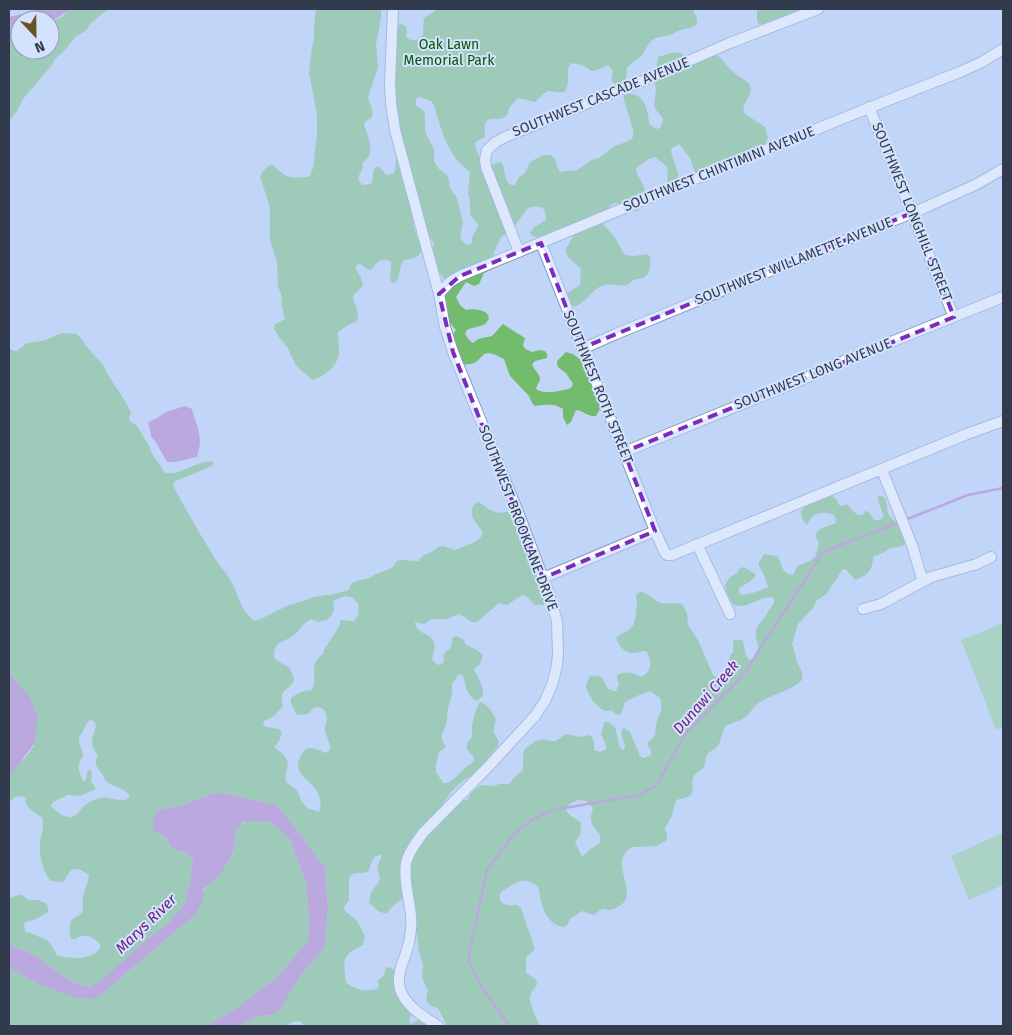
<svg xmlns="http://www.w3.org/2000/svg" width="1012" height="1035" viewBox="0 0 1012 1035" font-family="'Fira Sans',sans-serif">
	<rect width="100%" height="100%" fill="#c1d5f9"/>
	<path fill="#90cf89" d="M1003 623V727L996 730 961 640Z
		M1003 833V885L969 900 951 856Z"/>
	<path fill="#74bc6d" fill-rule="evenodd" d="M70 9H108L90 24 86 31 75 37 67 48 55 59 51 66 23 99 17 111 9 121V30L20 26V50H50V22L62 17Z
		M316 9H381V17L376 45 378 68 368 97 373 113 372 117 365 122 364 125C367 134 372 144 370 153 369 158 365 160 363 163 362 165 363 166 363 167 360 176 354 178 363 185L371 184C375 177 370 171 377 166L380 168 386 175 393 174 395 170 396 158 393 106 396 28 398 25C407 23 408 29 406 37 411 41 418 42 422 36 424 33 423 22 424 18L438 9H695L693 10C703 28 694 26 681 30 677 31 674 34 670 35 665 37 659 36 654 39 648 43 646 49 642 55 638 59 631 63 627 68L626 80 620 86C610 84 611 78 613 71L608 65 597 70 592 71 582 65 572 63C565 69 569 75 568 83 567 85 566 88 566 91 560 94 555 91 549 91 544 92 539 98 535 102L518 98C515 101 512 104 510 107 508 110 508 113 507 115 501 123 488 114 485 124 484 128 485 133 485 137L477 141 475 144C477 152 481 162 487 167L498 162 502 163C506 171 503 180 511 185H515L518 178 525 173 530 162 543 155H551C557 160 556 166 560 172L577 170 592 160 599 158 613 147 630 140 633 137V129L624 100V95C642 88 649 110 649 124L656 129 660 128 663 121 662 117 656 110 654 105 656 89 653 73 657 66 658 57C665 55 673 51 682 53L686 59 715 54C724 59 724 64 731 70 747 85 760 81 743 106L745 114 765 127 768 138 764 145 745 154 741 153 737 155 730 158 720 167 696 173 694 170 690 158 679 144 672 148 671 152 678 173V177L673 183 668 185C666 178 670 170 665 165 662 162 658 160 655 157L649 159 636 168C636 176 641 179 644 187 647 195 643 204 638 211 629 212 623 204 614 203L611 205 603 221 604 225 615 238 623 252 626 255 634 256 647 254 650 257C651 264 650 275 643 278 640 279 636 279 633 280 626 291 614 282 604 285 593 288 588 300 578 305 570 309 566 300 567 293L580 285 581 269 568 257 565 250 575 233C569 232 559 230 555 230 546 232 541 240 532 236L530 232 535 227 546 220C545 206 542 205 528 208L510 232 501 237 494 252 492 269 484 273 479 284 474 286 466 282 456 297 460 305 466 310C472 308 495 310 487 322 483 327 472 327 467 330L465 334 470 341 473 343 478 339 492 336 503 324 525 338 523 345 525 349 532 352 540 350 545 351 547 354V358L535 361 532 364C534 370 539 373 540 378 540 382 537 385 536 389 545 395 561 391 571 388L573 384 566 373 559 368 557 365V361L566 352 573 354 582 361 601 401 600 409 596 416C588 417 584 411 576 410L571 422 567 425 563 417V409C554 403 545 405 535 406L532 403 529 396 510 376 504 359C500 357 492 353 488 353 480 353 480 367 462 364L451 337 456 330 445 317 439 304 447 284 445 280 437 269 432 256 434 243 414 215C414 218 413 223 414 227 417 243 433 257 404 260 398 266 402 275 395 283L391 282C389 275 392 268 391 261 379 258 378 261 371 270L367 269 360 264 356 265V269L361 278 363 286C360 289 355 292 354 295 349 302 363 308 356 322L348 325 338 332C338 339 339 345 339 352 339 365 325 376 313 380L302 371 296 365 287 347 278 336 274 329V325L285 319 282 307 281 294 278 286 277 262 270 240V208L260 176C273 156 272 167 285 175 292 179 303 178 310 176L313 168 317 135V115L309 73 312 47 314 38V26ZM419 97 431 101 434 105C441 129 448 157 470 172L468 193 470 201V214L472 218 478 224C478 231 471 234 472 242L469 245 465 244 460 238 463 222 457 198 450 188 448 176 439 169 434 162V149L428 138 425 131V114L423 110 416 106V99Z
		M757 9H817L768 24H759L757 21Z
		M62 333 76 334 80 337 87 347 104 366 107 373 128 406 131 413 129 417 130 421 137 426 148 444 153 455 165 473C182 476 199 458 214 462L212 466 178 480 174 482 173 486C188 513 203 540 220 566 223 570 227 573 229 578 239 593 238 607 254 621L263 618 287 606 314 597 335 594 348 590 352 583 356 581 369 578 376 574 392 568 397 561 401 560 418 561 424 555 432 552 438 547 443 546 455 550 475 542 481 537 483 533C477 522 466 516 475 503L479 502 490 510 498 513 506 512 511 513 518 518 517 526 520 529 545 593 544 605H535L527 597 523 595 519 597 507 605 499 603 477 622H472L459 614 447 619H431L424 624 415 622C416 635 431 632 434 642 436 648 433 653 432 659L435 663 439 665 443 663 444 659 443 655C450 647 452 651 452 638L456 636 464 640 465 644C471 648 479 649 483 656L480 664 474 669C477 679 492 694 476 701 465 693 467 687 463 676L459 674 452 684C453 693 451 699 448 708 447 713 448 719 446 724 443 737 438 732 446 747L439 752 436 764V772L443 783C453 784 457 775 464 769 467 766 471 764 474 761V757C465 749 464 746 472 737 471 725 474 712 480 702 488 704 492 712 496 719L493 731 499 742 498 746 478 771 460 783 451 792 444 802 439 812 462 800H467L471 793 481 785 494 786 499 784H509L517 775 523 770V758L524 750C528 746 534 742 538 740 551 737 551 748 565 734L581 737 589 735C595 739 594 743 594 750 599 752 602 752 606 749V745L601 734 604 722H608L615 727 620 748 624 750 625 746 621 734 623 727 630 732 640 756 643 758 651 755V750L647 744C649 740 653 739 655 735 656 732 655 729 656 726 658 713 664 712 660 698L650 691 639 695 625 702 621 714 617 715 611 710C610 711 608 711 607 711 599 711 586 693 586 685 586 684 589 679 589 677 594 675 597 675 602 677 605 684 607 691 616 691L619 684 617 680V676C624 670 633 673 641 677 652 672 653 661 646 651 641 651 639 653 634 653 625 653 618 646 616 637 629 630 635 629 636 612 637 606 637 601 636 595L639 592C648 592 653 600 661 603 667 604 676 603 682 604L687 613 688 625 698 640 713 675C717 678 720 677 725 676 730 668 726 658 733 652V644L734 640H742C746 646 743 654 749 660L753 659C763 644 755 646 756 631 757 625 761 622 765 617 768 612 770 608 774 603V599L771 597C766 598 763 598 759 600 750 603 737 612 730 600 727 596 726 590 725 585L730 577 737 573 739 569 743 567 756 574C753 581 746 584 739 588V592L742 595C752 594 759 591 768 587L766 580 759 565V562L764 554 777 556C783 563 780 573 793 575L796 568 800 565 810 561 815 557 819 544 816 537 817 532 820 529 836 523 835 516C828 512 817 511 811 518 809 520 809 523 807 525 803 521 801 518 801 512L806 505 827 494C833 497 838 498 839 505L843 506 847 504C852 509 855 516 863 515L865 511 869 512 874 520C879 521 881 520 884 516L879 504 878 496H882C889 501 885 507 889 515 891 519 895 520 897 524 902 530 904 537 906 543L903 546 891 548 884 552 873 557C873 571 867 575 855 580L847 570 843 569 829 590 827 594 817 600 813 608 798 624 792 644 796 656V660L802 672V680C791 691 773 694 760 702 754 705 752 711 747 716 741 721 732 723 725 726L719 744 717 747 707 754 704 767 694 775 692 782 693 787 691 795 688 797 676 800 672 816 665 828 667 835V840L657 846 633 847C607 859 638 892 622 904 619 907 612 910 608 910 606 910 605 909 604 909 600 909 597 913 593 915L582 911 571 918 567 925 564 927C548 925 542 909 540 895 539 894 539 889 538 887 536 883 525 880 521 881 516 882 504 890 500 893 497 906 509 906 517 905L521 908 535 949 526 957V973C549 986 529 986 530 999 531 1008 536 1018 540 1026H447L438 1008C428 1006 424 1002 428 991L422 977 423 964 419 952 417 935 412 924 404 898C397 901 390 909 386 914L378 911 369 903C370 897 370 893 374 888 374 888 379 882 379 882 382 873 373 870 381 859V855C370 856 372 865 368 872L352 874 349 878V900L343 909 357 921 365 936 363 945C342 955 343 959 346 982 354 990 366 992 377 989L379 985 377 981 384 975 386 968 390 967 397 972C397 979 394 990 398 997 402 1004 410 1007 411 1017L409 1020 411 1024 418 1020 422 1022 426 1026H304L301 1022 297 1021 293 1022 286 1026H240L258 1016 272 1015 279 1009 299 978 325 947 328 908 325 868 297 830 277 805 217 792 183 805 157 810 153 831 166 837 173 850 184 852 193 859 191 868 190 881 185 903 168 924 145 940 105 979 90 987 70 981 36 956 9 944V903L10 898 18 895H22L29 900H38L46 903 48 908V912L36 919 24 923 25 931 47 940 50 943 57 955C69 960 96 960 101 946 97 940 90 935 83 936 77 936 78 940 71 939 69 931 68 922 75 917 77 916 80 915 82 913 84 910 82 902 83 898 84 889 88 885 89 875L81 870 72 869 66 877 65 881 60 882 51 881C42 871 39 855 40 842 41 834 45 827 42 818L29 808 25 802 26 798 23 796 15 797 9 802V768L17 765 24 759 34 746V741L9 680V348L13 351H17L27 343 43 341ZM344 596 352 597 358 603C359 611 360 616 353 621L344 620 340 621V625L324 650 323 654C308 664 318 677 312 690 304 690 297 693 291 698V702L296 714C304 715 309 716 313 708 321 705 327 710 327 719 327 723 324 727 325 731 326 736 329 742 331 747L329 751 325 753C315 748 307 744 301 755 300 758 298 760 298 763 297 777 316 784 319 796 321 801 321 807 319 812L307 808 302 802 297 790 287 783 285 778 288 762 284 755 274 747 279 741 282 733 279 729 266 727 263 725 264 721 274 716 283 706C278 686 289 694 294 679 289 661 285 668 274 658 274 655 274 650 276 646 280 641 288 640 293 636 299 631 304 622 311 619L318 622 327 620 332 614 334 610 333 601ZM90 720 94 721 96 725C92 741 89 742 98 756 93 764 98 768 102 774 105 779 105 781 110 784 117 788 126 788 130 797 120 805 111 795 100 798 95 799 87 803 83 807 79 810 77 816 71 817 64 818 56 811 51 806L53 802 68 795 80 796 96 789 91 781 92 772 90 769 87 772 86 780 83 781C81 776 78 771 79 765 79 761 84 758 83 754 82 747 78 744 79 737 84 732 84 725 90 720ZM578 800 586 801 593 808C592 812 590 817 591 821 593 830 603 832 600 843L589 850 582 857 575 842 580 835 581 823C576 817 568 817 566 809L571 803Z
		M245 821H269L290 839 306 882 309 920 308 941 278 976 235 1009 207 1026H9V968L38 984 96 999 195 915 202 891 215 880 223 871 234 850 236 831Z"/>
	<path fill="#b472be" d="M41 9H71L50 22V20H20V36L9 41V17L39 10Z
		M185 406 192 409C197 429 204 436 197 457 186 459 179 463 167 462L157 444 151 436V434L148 422 157 418 166 412Z
		M9 674 11 675 29 696 38 717 34 744 9 777V745C19 732 13 721 10 706L9 704Z
		M217 792 277 805 297 830 325 868 328 908 325 947 299 978 280 1009 272 1015 258 1016 240 1026H207L235 1009 278 976 308 941 309 920 306 882 290 839 269 821H244L236 831 234 850 223 871 215 880 202 890 204 898 195 915 96 999 76 998 38 984 9 968V944L36 956 70 981 90 987 105 978 145 940 168 924 185 903 190 881 191 868 193 859 184 852 173 850 166 837 153 831V819L157 810 183 805Z"/>
	<g fill="none" stroke-linecap="round" stroke-linejoin="round">
		<path stroke="#b472be" stroke-width="2.5" d="M905 520 968 495 1003 488
			M508 1026V1024L482 988 468 959 487 870 516 832 533 819 554 810 639 795 656 786 685 734 743 675 823 552 900 522"/>
		<path stroke="#b472be" stroke-width="14" d="M9 712 17 743 9 753"/>
		<g stroke="#8199c3" stroke-width="12">
			<path id="minor" d="M393 9 390 83 391 103 395 130 439 294 445 327 453 352 520 517 548 591 557 621 558 654 557 665 553 682 545 701 535 716 487 768 423 833C417 842 408 852 406 863 403 882 410 899 411 917 412 923 411 930 410 936 409 954 395 970 400 989 406 1007 423 1016 438 1026
				M869 107 954 317
				M541 243 655 531 665 553 667 555H672L967 434 1003 421
				M519 252 486 167 485 160 487 150 496 142 503 138 629 86 640 82 730 43 818 9
				M439 294 450 282 460 276C626 208 792 137 960 72L982 62 1003 49
				M582 349 616 334 924 208 977 184 1003 169
				M624 452 799 381 839 363 1003 297
				M882 470 912 545 923 582
				M697 544 730 614
				M543 578 655 531
				M863 609 881 604 931 577 977 564 991 557"/>
		</g>
		<use href="#minor" stroke="#fff" stroke-width="10"/>
	</g>
	<path d="M0 0H1012V1035H0ZM912 213 954 317 624 452 655 531 543 578 453 352 439 294 460 276 541 243 582 348Z" fill="#c1d5f9" fill-opacity=".55" fill-rule="evenodd"/>
	<path fill="none" stroke="#7b2cbf" stroke-width="4" stroke-dasharray="10 6" stroke-linejoin="round" d="M912 213 954 317 624 452 655 531 543 578 453 352 439 294 460 276 541 243 582 348Z"/>
	<g text-anchor="middle" dominant-baseline="central" stroke-width="4" stroke-linejoin="round" paint-order="stroke">
		<g font-size="14" fill="#095604" stroke="#d3e2fd">
			<text x="449" y="44">Oak Lawn<tspan x="449" dy="16">Memorial Park</tspan></text>
		</g>
		<g font-size="14" fill="#313b4d" stroke="#d3e2fd">
			<text transform="translate(601 97) rotate(-22)">SOUTHWEST CASCADE AVENUE</text>
			<text transform="translate(719 169) rotate(-22)">SOUTHWEST CHINTIMINI AVENUE</text>
			<text transform="translate(912 212) rotate(68)">SOUTHWEST LONGHILL STREET</text>
			<text transform="translate(794 261) rotate(-22)">SOUTHWEST WILLAMETTE AVENUE</text>
			<text transform="translate(813 374) rotate(-22)">SOUTHWEST LONG AVENUE</text>
			<text transform="translate(598 387) rotate(68)">SOUTHWEST ROTH STREET</text>
			<text transform="translate(518 518) rotate(69)">SOUTHWEST BROOKLANE DRIVE</text>
		</g>
		<g font-size="15" font-style="italic" fill="#72207e" stroke="#d3e2fd">
			<text transform="translate(706 697) rotate(-49)">Dunawi Creek</text>
			<text transform="translate(146 924) rotate(-44)">Marys River</text>
		</g>
	</g>
	<rect width="1012" height="1035" fill="none" stroke="#313b4d" stroke-width="20"/>
	<g transform="translate(35 35) rotate(158)"><circle r="24" fill="#d3e2fd" stroke="#929fb7"/>
	<path d="M0-4L9 19L0 12L-9 19Z" fill="#6a5222"/>
	<text y="-8" font-size="14" font-weight="bold" text-anchor="middle" fill="#313b4d">N</text>
	</g>
</svg>
